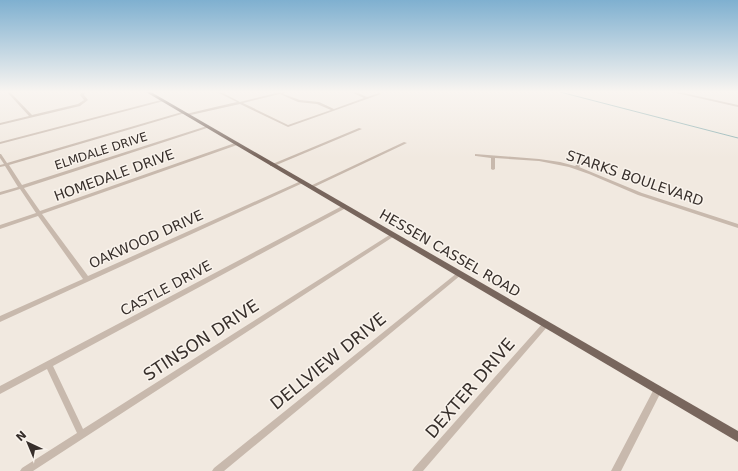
<svg xmlns="http://www.w3.org/2000/svg" width="738" height="471" viewBox="0 0 738 471" font-family="'DejaVu Sans',sans-serif">
	<rect width="100%" height="100%" fill="#f1e9e0"/>
	<g fill="none" stroke-linecap="round" stroke-linejoin="round">
		<path stroke="#81aaac" stroke-width="1" d="M560 92 738 138"/>
		<path fill="#c8b9ad" fill-rule="evenodd" d="M7 92H10L32 115 78 104 84 100 80 95 82 92H85L84 95 88 100 80 106 0 125V123L29 116Z
			M217 92H221L240 102 280 92H286L283 94 300 100 319 102 334 109 364 98 351 92H356L367 97 379 93 381 94 288 127 240 104 186 116V114L211 108 237 102ZM280 94 298 102 317 104 331 110 288 125 243 103Z
			M672 92H679L738 105V107Z
			M161 100 164 101 0 144V142Z
			M182 112 185 113 9 165 22 185 207 126 210 127 24 188 40 211 235 143H237V145L42 214 88 276 301 181H303L305 182 0 322V316L83 279 38 216 0 229V225L36 213 20 189 0 195V192L18 187 5 166 0 167V165L4 164 0 158V154H1L7 163Z
			M359 128 362 129 274 166H270V165Z
			M404 142 407 143 312 188H308V187Z
			M475 154 539 159 560 162 575 166 586 157H588V159L579 167 642 193 738 224V228L638 195 589 174 569 167 539 161 495 158V169L493 170 491 169V158L476 156H475Z
			M344 205 346 206 347 207 346 208 53 366 83 429 391 234 393 233 396 235 33 471H20L22 468 77 433 47 369 0 394V386Z
			M459 272 461 273 462 274 461 275 224 471H212L214 468 457 273Z
			M545 322 547 323 548 325 547 327 423 471H412L414 468 543 323Z
			M658 386 661 387 662 390 621 471H611L655 387Z"/>
		<path fill="#78665d" fill-rule="evenodd" d="M146 92H151L738 431V442Z"/>
	</g>
	<linearGradient id="sky" x2="0" y2="1"><stop stop-color="#7fb0d0"/><stop offset="0.58" stop-color="#f9f5f1"/><stop offset="1" stop-color="#f9f5f1" stop-opacity="0"/></linearGradient>
	<rect width="738" height="158" fill="url(#sky)"/>
	<g text-anchor="middle" dominant-baseline="central" stroke-width="3" stroke-linejoin="round" paint-order="stroke">
		<g font-size="12" fill="#372f2b" stroke="#f9f3ec">
			<text transform="translate(101 151) rotate(-18)">ELMDALE DRIVE</text>
		</g>
		<g font-size="14" fill="#372f2b" stroke="#f9f3ec">
			<text transform="translate(114 175) rotate(-20)">HOMEDALE DRIVE</text>
			<text transform="translate(635 178) rotate(19)">STARKS BOULEVARD</text>
			<text transform="translate(146 239) rotate(-24)">OAKWOOD DRIVE</text>
			<text transform="translate(450 253) rotate(30)">HESSEN CASSEL ROAD</text>
			<text transform="translate(166 288) rotate(-28)">CASTLE DRIVE</text>
		</g>
		<g font-size="17" fill="#372f2b" stroke="#f9f3ec">
			<text transform="translate(201 340) rotate(-33)">STINSON DRIVE</text>
			<text transform="translate(328 361) rotate(-39)">DELLVIEW DRIVE</text>
			<text transform="translate(470 388) rotate(-49)">DEXTER DRIVE</text>
		</g>
	</g>
	<g transform="translate(28 443) rotate(316)" stroke="#f9f3ec" stroke-width="3" paint-order="stroke">
	<path d="M0-3L7 15L0 10L-7 15Z" fill="#372f2b"/>
	<text y="-6" font-size="11" font-weight="bold" text-anchor="middle" fill="#372f2b">N</text>
	</g>
</svg>
